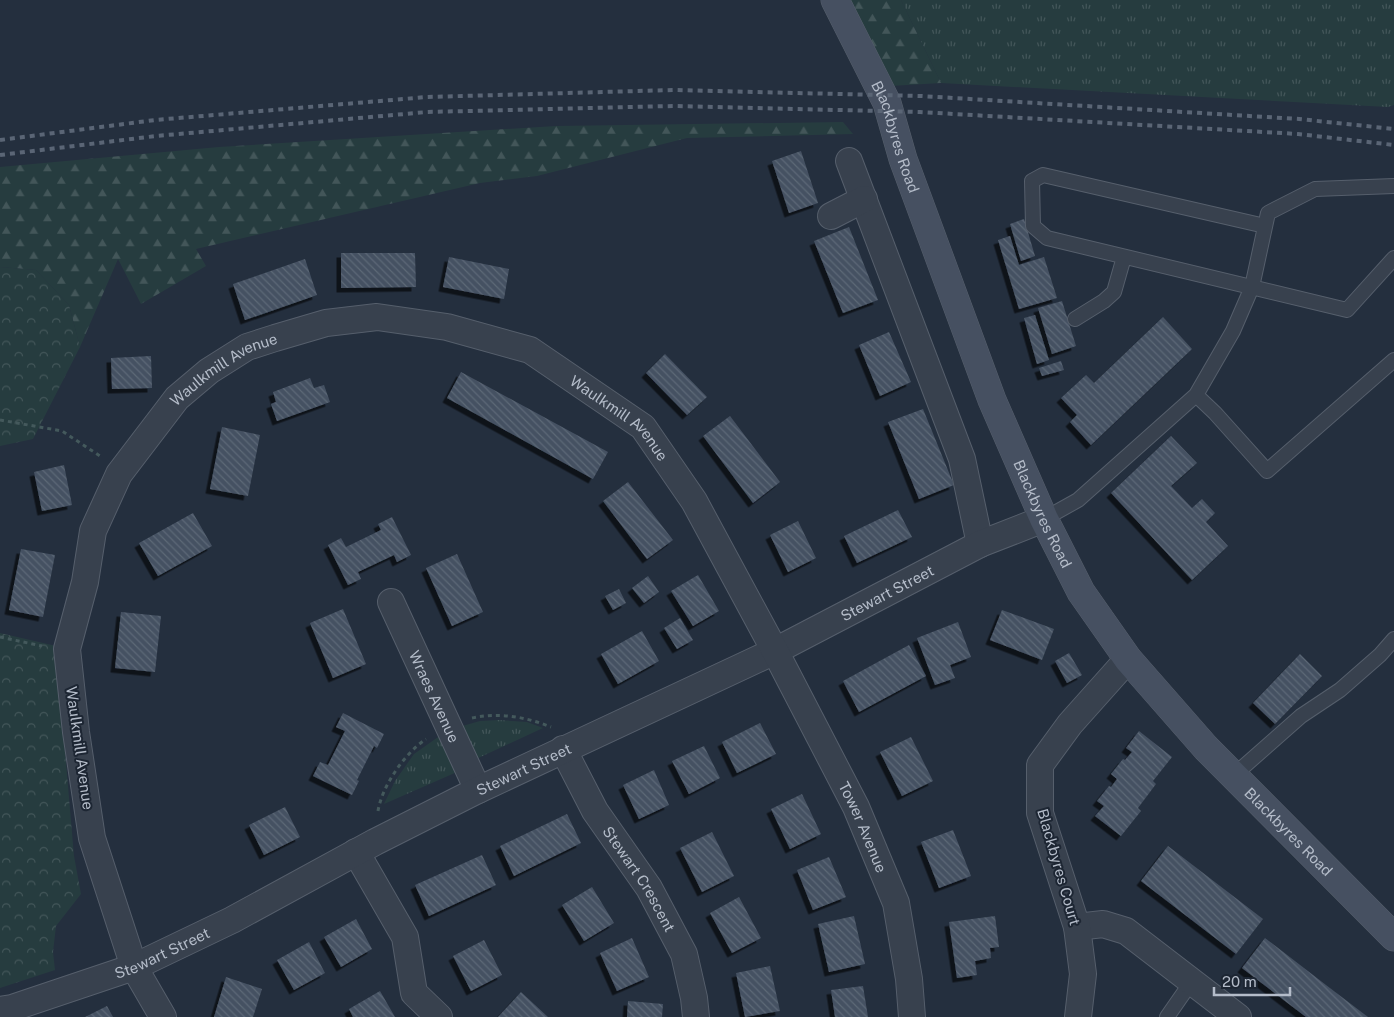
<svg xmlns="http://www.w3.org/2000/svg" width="1394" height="1017" viewBox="0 0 1394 1017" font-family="'Public Sans',sans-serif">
	<defs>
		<pattern id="grass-tufts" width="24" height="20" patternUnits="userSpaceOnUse" patternTransform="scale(1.25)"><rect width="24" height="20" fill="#263c3f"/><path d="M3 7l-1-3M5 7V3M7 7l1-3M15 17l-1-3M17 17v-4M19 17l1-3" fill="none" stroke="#435659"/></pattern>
		<pattern id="forest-firs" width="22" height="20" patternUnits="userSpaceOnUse" patternTransform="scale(1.25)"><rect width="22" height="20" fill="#263c3f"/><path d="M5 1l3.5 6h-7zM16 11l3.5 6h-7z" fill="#435659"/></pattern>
		<pattern id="park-crowns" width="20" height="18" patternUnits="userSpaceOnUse" patternTransform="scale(1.25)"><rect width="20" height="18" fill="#263c3f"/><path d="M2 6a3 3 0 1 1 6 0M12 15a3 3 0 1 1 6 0" fill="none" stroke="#435659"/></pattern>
		<pattern id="building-back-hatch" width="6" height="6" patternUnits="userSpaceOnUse" patternTransform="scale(1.25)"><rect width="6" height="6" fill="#455162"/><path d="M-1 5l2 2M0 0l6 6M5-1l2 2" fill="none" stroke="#5d6877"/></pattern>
		<filter id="shadow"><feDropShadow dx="-4.5" dy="4.5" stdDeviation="0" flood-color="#0009"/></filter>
	</defs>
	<rect width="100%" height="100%" fill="#242f3e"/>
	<path fill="url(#grass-tufts)" d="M901 0H1394V105L1388 107 941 83Z
		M499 720 527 722 543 728 474 760 459 727 480 721Z
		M441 735 457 772 384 804 395 781 414 754Z"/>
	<path fill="url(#forest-firs)" d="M848 0H901L941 83 890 86Z
		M843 122 853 134 687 138 537 176 480 183 196 249 206 266 141 304 118 259 80 347 69 305 36 270 0 267V167L219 147 556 126Z"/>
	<path fill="url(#park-crowns)" d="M0 267 36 270 69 305 80 347 33 439 0 446Z
		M0 633 56 646 74 856 81 894 56 926 53 952 55 970 0 988Z"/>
	<path fill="url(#building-back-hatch)" filter="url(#shadow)" d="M801 151 818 203 789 213 772 161Z
		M1024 219 1035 256 1021 261 1010 224Z
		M849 227 878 300 843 313 814 241Z
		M1010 236 1019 265 1044 257 1057 298 1019 309 998 240Z
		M341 253H415L416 287 341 288Z
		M449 257 509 269 504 299 443 287Z
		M305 259 317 295 245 320 233 284Z
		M1062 301 1076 346 1052 354 1038 308Z
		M1035 315 1049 360 1037 364 1024 318Z
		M1163 317 1192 349 1091 445 1070 422 1077 415 1061 398 1086 375 1094 383Z
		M889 332 911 382 880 396 859 345Z
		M665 354 707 397 687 415 646 373Z
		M151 356 152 388 112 389 111 358Z
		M1061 361 1064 370 1042 376 1039 368Z
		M461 372 608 452 593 479 447 398Z
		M310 378 314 388 324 385 330 402 277 421 271 404 276 402 273 392Z
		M923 409 954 485 919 499 888 422Z
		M730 416 780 482 753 503 703 436Z
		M222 427 260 435 248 496 210 489Z
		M1171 436 1197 463 1171 486 1192 508 1202 499 1215 513 1206 522 1228 546 1192 580 1111 493Z
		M64 465 72 505 42 511 34 472Z
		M628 482 673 540 647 559 603 501Z
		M898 510 912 537 857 563 844 536Z
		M193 513 212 546 158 576 139 543Z
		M392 517 411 555 397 562 394 555 358 572 361 579 348 585 328 545 341 538 346 547 381 530 378 524Z
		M798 521 816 558 788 572 770 535Z
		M21 549 55 555 43 617 9 610Z
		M457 554 483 612 452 626 426 568Z
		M698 575 719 611 693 626 671 591Z
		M648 576 659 592 644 603 632 588Z
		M619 589 626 603 613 610 605 596Z
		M343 609 366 664 333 678 310 623Z
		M1002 610 1054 629 1042 660 990 640Z
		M121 612 161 616 155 672 115 668Z
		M680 618 693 640 677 649 664 628Z
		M958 622 971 657 950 665 955 678 935 685 917 638Z
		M642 631 659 661 618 684 601 654Z
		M909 645 926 676 859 712 843 681Z
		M1069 653 1082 675 1067 683 1055 661Z
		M1300 654 1322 676 1275 724 1253 703Z
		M343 713 384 734 377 748 374 746 357 780 359 781 352 795 313 776 320 762 328 765 345 731 336 727Z
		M760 723 776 754 737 773 722 742Z
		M1139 731 1172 757 1153 781 1156 784 1138 808 1141 811 1121 836 1095 816 1104 806 1097 801 1109 786 1111 787 1117 779 1111 774 1123 759 1125 760 1132 752 1126 748Z
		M911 737 933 781 902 796 880 752Z
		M704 746 720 778 689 794 672 761Z
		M654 770 669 805 639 819 623 785Z
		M802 794 821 834 790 849 771 809Z
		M285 807 300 837 264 855 249 825Z
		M567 814 581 843 514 876 500 846Z
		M953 830 971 876 939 888 921 842Z
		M712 832 734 876 702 892 680 848Z
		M1168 846 1263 919 1236 954 1141 881Z
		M482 855 496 885 429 916 415 885Z
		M829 857 846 897 813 910 797 870Z
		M592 887 614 923 584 941 562 905Z
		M739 897 761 938 732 953 710 913Z
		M854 916 865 964 829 972 818 924Z
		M995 916 999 947 990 948 991 958 975 961 977 975 957 978 949 922Z
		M356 919 372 949 341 967 324 937Z
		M632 938 649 977 617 991 600 953Z
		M1265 938 1326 985 1368 1017H1306L1242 968Z
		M484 940 502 975 471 991 453 956Z
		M309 942 325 973 294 990 277 960Z
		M770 966 780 1011 745 1017 736 973Z
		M226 977 262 989 253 1017H214Z
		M863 986 868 1017H835L831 990Z
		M380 991 395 1017H353L349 1009Z
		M521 992 548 1017H498Z
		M628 1001 663 1004 662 1017H627Z
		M107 1006 113 1017H85Z"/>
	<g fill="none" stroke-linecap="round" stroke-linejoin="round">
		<g stroke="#565f6c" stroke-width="16">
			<path id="lane" d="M1265 226 1043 175 1032 181 1033 226 1047 238 1347 310 1394 258
				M1075 319 1104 301 1114 292 1124 257
				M1196 395 1215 413 1267 471 1394 360
				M1044 519 1078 500 1196 395 1233 331 1252 287 1268 213 1315 189 1394 186
				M1233 776 1301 716 1340 690 1380 655 1394 639
				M1167 1017 1192 981"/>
		</g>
		<g stroke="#565f6c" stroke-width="28">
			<g id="street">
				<path d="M849 161 962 459 980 544"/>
				<path d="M831 216 864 199"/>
				<path id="s1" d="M391 602 478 790"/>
				<path id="s2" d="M563 749 595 811 649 888 684 954 694 998 696 1017"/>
				<path d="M356 852 405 937 414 993 439 1017"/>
				<path d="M1077 927 1103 924 1126 931 1238 1017"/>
				<path id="s3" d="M0 1010 12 1008 134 967 232 920 375 842 478 790 775 651 980 544 1044 519"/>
				<path id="s4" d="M163 1017 134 967 92 838 76 732 67 649 85 582 93 531 119 474 177 398 209 371 247 347 275 338 326 323 377 317 447 327 530 350 643 427 694 501 775 651 856 807 896 903 909 979 912 1017"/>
				<path d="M1078 1017 1083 974 1077 927 1040 813V765L1070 724 1128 659"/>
			</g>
		</g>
		<g stroke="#565f6c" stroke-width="29">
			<g id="secondary">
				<path id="s5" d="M835 0 887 103 903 159 992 400 1044 519 1081 592 1128 659 1206 748 1394 937"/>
			</g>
		</g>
		<path stroke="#44595c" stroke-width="3" stroke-dasharray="4 4" stroke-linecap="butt" d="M0 420 62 431 100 456
			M0 637 42 646
			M472 718C500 712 526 717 551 727
			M378 811C382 786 405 753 426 739"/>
		<use href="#lane" stroke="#38414e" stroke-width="14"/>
		<use href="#street" stroke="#38414e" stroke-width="26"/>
		<use href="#secondary" stroke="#465061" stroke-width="28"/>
		<path stroke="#5a6575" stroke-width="4" stroke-dasharray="5 5" stroke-linecap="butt" d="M0 140 155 120 427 97 673 90 921 96 1299 119 1394 129
			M0 155 156 136 427 112 673 106 920 112 1298 134 1394 145"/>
	</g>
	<g text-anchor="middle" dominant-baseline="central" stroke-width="4" stroke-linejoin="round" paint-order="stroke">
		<g font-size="15" fill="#b4bcc9" stroke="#1d2633">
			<text stroke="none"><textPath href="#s5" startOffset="150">Blackbyres Road</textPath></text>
			<text stroke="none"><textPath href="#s4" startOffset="719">Waulkmill Avenue</textPath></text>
			<text stroke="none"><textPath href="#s4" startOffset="1154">Waulkmill Avenue</textPath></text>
			<text stroke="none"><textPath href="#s5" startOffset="555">Blackbyres Road</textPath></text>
			<text stroke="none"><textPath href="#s3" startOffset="982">Stewart Street</textPath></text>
			<text stroke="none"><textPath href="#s1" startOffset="104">Wraes Avenue</textPath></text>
			<text transform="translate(80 748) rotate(82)">Waulkmill Avenue</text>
			<text stroke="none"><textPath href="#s3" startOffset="578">Stewart Street</textPath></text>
			<text stroke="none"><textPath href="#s4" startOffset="1635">Tower Avenue</textPath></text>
			<text stroke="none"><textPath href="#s5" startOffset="960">Blackbyres Road</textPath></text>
			<text transform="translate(1059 867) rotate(74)">Blackbyres Court</text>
			<text stroke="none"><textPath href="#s2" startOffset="151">Stewart Crescent</textPath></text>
			<text stroke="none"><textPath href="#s3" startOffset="172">Stewart Street</textPath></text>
		</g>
	</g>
	<path d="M1214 987v8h76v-8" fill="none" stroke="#b4bcc9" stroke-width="2.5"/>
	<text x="1222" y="987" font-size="15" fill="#b4bcc9" stroke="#1d2633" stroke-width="4" paint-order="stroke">20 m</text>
</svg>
